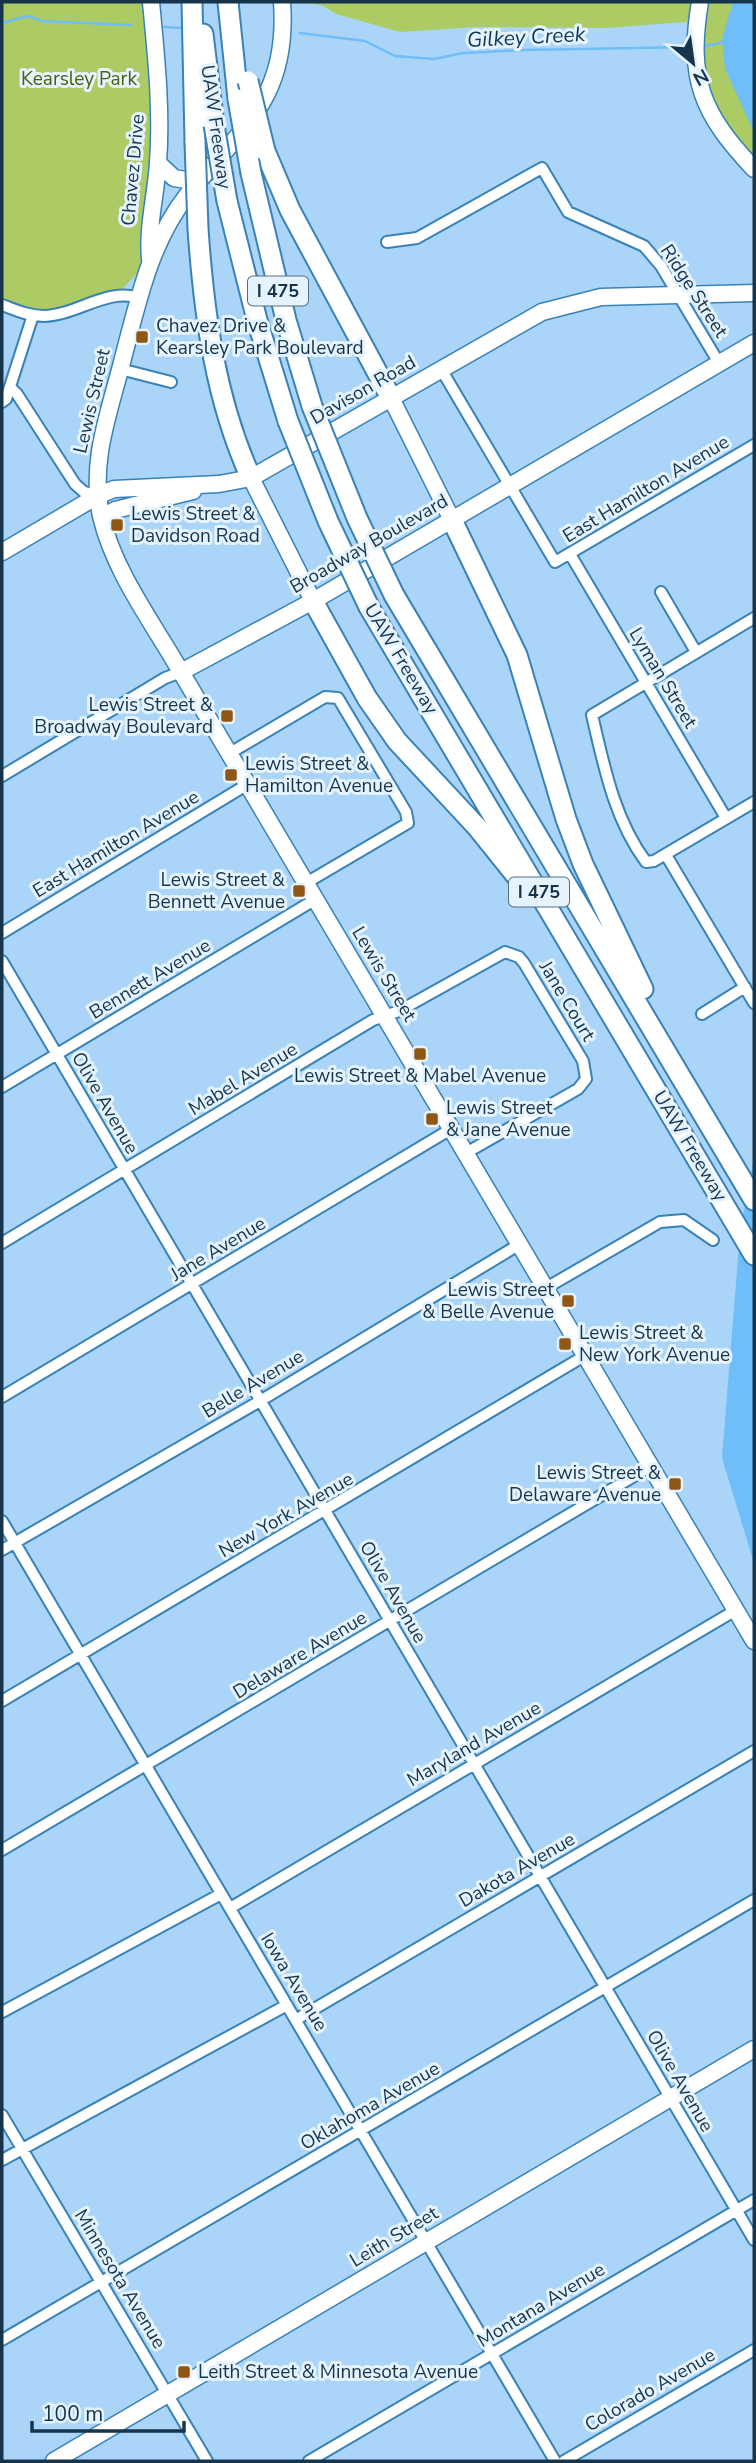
<svg xmlns="http://www.w3.org/2000/svg" width="756" height="2463" viewBox="0 0 756 2463" font-family="'Nunito Sans',sans-serif">
	<rect width="100%" height="100%" fill="#abd5f8"/>
	<path fill="#accb64" d="M2 2H150L159 89 150 259 118 294 55 315 2 305Z
		M297 2H700L697 21 608 28 477 27 400 32 336 14 322 5Z
		M707 2H754V162C742 146 723 128 715 110 702 80 701 33 707 2Z"/>
	<path fill="#6fbdf9" d="M733 2H754V132L725 69 722 39Z
		M754 1157V1563L722 1458 740 1233Z"/>
	<g fill="none" stroke-linecap="round" stroke-linejoin="round">
		<path stroke="#6fbdf9" stroke-width="2.5" d="M2 23 28 16 42 21 131 25
			M163 27 183 28
			M300 33 365 41 395 56 434 59 463 53 524 50 691 47
			M701 47 725 42"/>
		<g stroke="#3882b8" stroke-width="14">
			<path id="street" d="M387 242 417 238 542 168 568 212 644 246 661 266 719 363
				M2 305C16 310 29 316 44 316 77 315 108 287 140 298
				M120 369 171 382
				M441 369 555 562 754 445
				M10 387 17 394 75 484 84 492 99 495
				M2 402 6 399 33 315
				M570 554 726 818
				M661 592 696 652
				M754 618 592 715C604 766 614 819 646 862L654 861 754 802
				M230 753 325 697 338 698 406 812 408 823 306 883
				M2 776 165 678 181 672
				M666 855 754 1003
				M2 933 248 784
				M2 961 754 2240
				M702 1014 745 987
				M2 1087 316 899
				M2 1243 373 1020 399 1011 505 952 519 957 524 963 583 1061 586 1079 578 1089 466 1153
				M546 1288 660 1222 684 1220 713 1240
				M2 1397 451 1129
				M2 1521 555 2461
				M2 1550 260 1401 520 1244
				M2 1701 586 1355
				M2 1850 651 1466
				M230 1908 736 1610
				M2 2012 221 1894
				M297 2019 754 1751
				M2 2115 207 2461
				M2 2160 287 2005
				M2 2340 754 1900
				M309 2461 754 2200
				M564 2461 754 2350"/>
		</g>
		<g stroke="#3882b8" stroke-width="19">
			<path id="secondary" d="M282 2C289 99 242 127 188 194 149 243 137 306 121 366 108 416 90 463 101 516 114 572 153 623 181 672L754 1641
				M700 2C687 79 702 114 754 169
				M158 163 174 178 198 182
				M150 259C147 227 156 195 158 163 162 109 156 55 151 2
				M391 398 452 520
				M251 478 313 601
				M102 517 115 510 193 491
				M2 552 99 495 114 489 219 484 251 478 542 312 601 297 754 293
				M181 672 313 601 754 343
				M54 2461 754 2049"/>
		</g>
		<g stroke="#3882b8" stroke-width="23">
			<path id="highway" d="M192 2 195 142
				M228 2 238 99
				M203 34 214 125
				M265 151 290 210 391 398
				M251 173 286 320 312 406
				M227 201 257 320 288 421
				M198 229C204 314 215 399 251 478
				M452 520 517 655 566 819 583 864 643 989
				M394 595 754 1200
				M313 601 367 698 397 741 477 827 522 883
				M369 607 754 1255"/>
		</g>
		<use href="#street" stroke="#fff" stroke-width="10"/>
		<use href="#secondary" stroke="#fff" stroke-width="16"/>
		<use href="#highway" stroke="#fff" stroke-width="19"/>
		<g stroke="#3882b8" stroke-width="23" stroke-linecap="butt">
			<path id="highway-bridge" d="M248 81 265 151
				M238 99 251 173
				M214 125 227 201
				M195 142 198 229
				M312 406 357 518 394 595
				M288 421 328 521 369 607"/>
		</g>
		<use href="#highway-bridge" stroke="#fff" stroke-width="19"/>
	</g>
	<g fill="#905613" stroke="#e5f3ff" stroke-width="2.5">
		<rect x="135" y="330" width="14" height="14" rx="3.5"/>
		<rect x="110" y="518" width="14" height="14" rx="3.5"/>
		<rect x="220" y="709" width="14" height="14" rx="3.5"/>
		<rect x="224" y="768" width="14" height="14" rx="3.5"/>
		<rect x="292" y="884" width="14" height="14" rx="3.5"/>
		<rect x="413" y="1047" width="14" height="14" rx="3.5"/>
		<rect x="425" y="1112" width="14" height="14" rx="3.5"/>
		<rect x="561" y="1294" width="14" height="14" rx="3.5"/>
		<rect x="558" y="1337" width="14" height="14" rx="3.5"/>
		<rect x="668" y="1477" width="14" height="14" rx="3.5"/>
		<rect x="177" y="2365" width="14" height="14" rx="3.5"/>
	</g>
	<g text-anchor="middle" dominant-baseline="central" stroke-width="6" stroke-linejoin="round" paint-order="stroke">
		<g fill="#e5f3ff" stroke="#546d81" stroke-width="2">
			<rect x="248" y="276.5" width="60" height="29" rx="5"/>
			<rect x="509" y="877.5" width="60" height="29" rx="5"/>
		</g>
		<g font-size="18" font-weight="bold" fill="#16344b">
			<text x="278" y="291">I 475</text>
			<text x="539" y="892">I 475</text>
		</g>
		<g font-size="19" fill="#4a5e0b" stroke="#e5f3ff">
			<text x="79" y="79">Kearsley Park</text>
		</g>
		<g font-size="19" fill="#16344b" stroke="#e5f3ff">
			<text transform="translate(216 127) rotate(82)">UAW Freeway</text>
			<text transform="translate(133 170) rotate(-85)">Chavez Drive</text>
			<text transform="translate(694 291) rotate(57)">Ridge Street</text>
			<text transform="translate(363 390) rotate(-30)">Davison Road</text>
			<text transform="translate(92 401) rotate(-77)">Lewis Street</text>
			<text transform="translate(646 489) rotate(-31)">East Hamilton Avenue</text>
			<text transform="translate(369 544) rotate(-30)">Broadway Boulevard</text>
			<text transform="translate(401 659) rotate(59)">UAW Freeway</text>
			<text transform="translate(663 678) rotate(59)">Lyman Street</text>
			<text transform="translate(116 844) rotate(-31)">East Hamilton Avenue</text>
			<text transform="translate(384 974) rotate(59)">Lewis Street</text>
			<text transform="translate(150 979) rotate(-31)">Bennett Avenue</text>
			<text transform="translate(567 1001) rotate(59)">Jane Court</text>
			<text transform="translate(243 1079) rotate(-31)">Mabel Avenue</text>
			<text transform="translate(105 1103) rotate(60)">Olive Avenue</text>
			<text transform="translate(690 1146) rotate(59)">UAW Freeway</text>
			<text transform="translate(218 1249) rotate(-31)">Jane Avenue</text>
			<text transform="translate(253 1384) rotate(-31)">Belle Avenue</text>
			<text transform="translate(286 1515) rotate(-30)">New York Avenue</text>
			<text transform="translate(393 1592) rotate(60)">Olive Avenue</text>
			<text transform="translate(300 1655) rotate(-31)">Delaware Avenue</text>
			<text transform="translate(474 1744) rotate(-30)">Maryland Avenue</text>
			<text transform="translate(517 1870) rotate(-30)">Dakota Avenue</text>
			<text transform="translate(294 1982) rotate(59)">Iowa Avenue</text>
			<text transform="translate(680 2081) rotate(60)">Olive Avenue</text>
			<text transform="translate(370 2106) rotate(-30)">Oklahoma Avenue</text>
			<text transform="translate(394 2237) rotate(-31)">Leith Street</text>
			<text transform="translate(120 2279) rotate(59)">Minnesota Avenue</text>
			<text transform="translate(541 2305) rotate(-31)">Montana Avenue</text>
			<text transform="translate(650 2390) rotate(-30)">Colorado Avenue</text>
		</g>
		<g font-size="19" fill="#16344b" stroke="#e5f3ff" text-anchor="start">
			<text x="156" y="326">Chavez Drive &amp;<tspan x="156" dy="22">Kearsley Park Boulevard</tspan></text>
			<text x="131" y="514">Lewis Street &amp;<tspan x="131" dy="22">Davidson Road</tspan></text>
			<text x="213" y="705" text-anchor="end">Lewis Street &amp;<tspan x="213" dy="22">Broadway Boulevard</tspan></text>
			<text x="245" y="764">Lewis Street &amp;<tspan x="245" dy="22">Hamilton Avenue</tspan></text>
			<text x="285" y="880" text-anchor="end">Lewis Street &amp;<tspan x="285" dy="22">Bennett Avenue</tspan></text>
			<text x="420" y="1076" text-anchor="middle">Lewis Street &amp; Mabel Avenue</text>
			<text x="446" y="1108">Lewis Street<tspan x="446" dy="22">&amp; Jane Avenue</tspan></text>
			<text x="554" y="1290" text-anchor="end">Lewis Street<tspan x="554" dy="22">&amp; Belle Avenue</tspan></text>
			<text x="579" y="1333">Lewis Street &amp;<tspan x="579" dy="22">New York Avenue</tspan></text>
			<text x="661" y="1473" text-anchor="end">Lewis Street &amp;<tspan x="661" dy="22">Delaware Avenue</tspan></text>
			<text x="198" y="2372">Leith Street &amp; Minnesota Avenue</text>
		</g>
		<g font-size="21" font-style="italic" fill="#0c3856" stroke="#e5f3ff">
			<text transform="translate(526 37) rotate(-3)">Gilkey Creek</text>
		</g>
	</g>
	<rect width="756" height="2463" fill="none" stroke="#16344b" stroke-width="7"/>
	<g transform="translate(693 63) rotate(151)" stroke="#e5f3ff" stroke-width="5" paint-order="stroke">
	<path d="M0-5L12 26L0 18L-12 26Z" fill="#16344b"/>
	<text y="-10" font-size="19" font-weight="bold" text-anchor="middle" fill="#16344b">N</text>
	</g>
	<path d="M32 2421v10h152v-10" fill="none" stroke="#16344b" stroke-width="3.5"/>
	<text x="42" y="2421" font-size="21" fill="#16344b" stroke="#e5f3ff" stroke-width="5" paint-order="stroke">100 m</text>
</svg>
